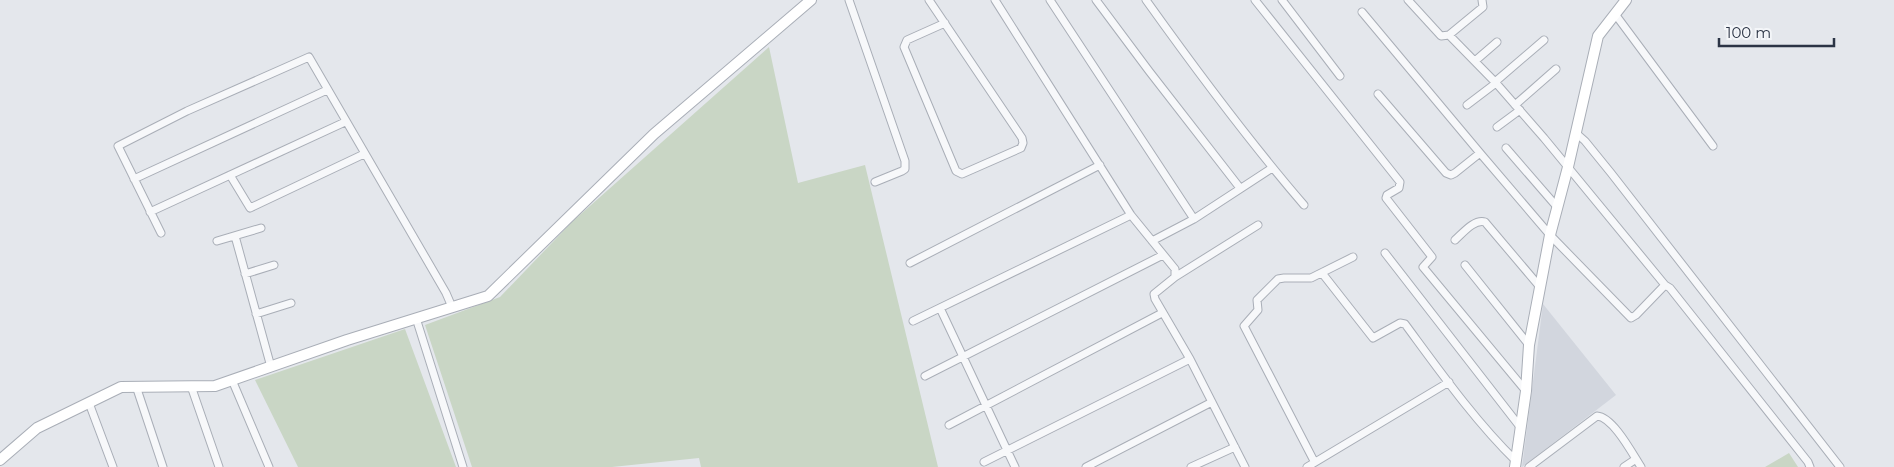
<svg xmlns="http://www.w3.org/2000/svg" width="1894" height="467" viewBox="0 0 1894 467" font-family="Montserrat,sans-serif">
	<rect width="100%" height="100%" fill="#e4e7ec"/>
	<path fill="#d2d6de" d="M1543 304 1616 395 1522 467Z"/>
	<path fill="#c9d6c5" d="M769 47 798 183 865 165 938 467H701L699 458 612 467H472L425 325 500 297 573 221Z
		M405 329 456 467H298L255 380Z
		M1789 453 1798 467H1765Z"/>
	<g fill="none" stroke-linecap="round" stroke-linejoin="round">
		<g stroke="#a9aeb7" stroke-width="9">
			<path id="street" d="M849 0 905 161V169L902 171 875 182
				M929 0 1022 138 1023 143 1021 148 962 174 956 171 904 47 907 40 945 23
				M995 0 1131 215 1175 269V277L1154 294 1155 299 1190 359 1245 467
				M1050 0 1194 219
				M1096 0 1149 71 1240 188
				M1146 0C1196 70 1248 140 1304 205
				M1255 0 1400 182 1399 188 1387 195 1386 198 1432 257 1423 267 1526 391
				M1282 0 1340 76
				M1408 0 1441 36 1449 35 1483 7 1482 0
				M1362 12 1480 153
				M1615 14 1713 146
				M1449 35 1496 83 1544 138 1665 285 1670 288 1808 462 1810 467
				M1475 61 1497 42
				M1495 82 1544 40
				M1378 94 1446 173 1451 175 1455 173 1480 153 1550 235 1631 318 1636 315 1665 285
				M1467 105 1496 83
				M1515 105 1556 69
				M1497 127 1520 110
				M1576 133 1585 141 1611 173 1840 467
				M1506 148 1558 208
				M230 175 250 208 364 154
				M134 179 327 90
				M150 212 345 122
				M161 233 118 146 187 111 309 57 446 293 452 307
				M235 236 271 367
				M1455 240C1463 233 1474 219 1485 222L1540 287
				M217 241 261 228
				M1152 241 1194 219 1272 168
				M1385 253 1521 428
				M910 263 1100 165
				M1465 265 1529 345
				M1322 273 1373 338 1400 323 1405 324C1439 370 1475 421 1516 461
				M245 274 274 265
				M1175 277 1258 225
				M940 308 1015 467
				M256 314 291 303
				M416 318 463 467
				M913 321 1131 215
				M925 376 1163 255
				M232 380 269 467
				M136 386 163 467
				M191 386 219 467
				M89 403 113 467
				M949 425 1162 313
				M1314 461 1244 326 1258 310 1257 300 1278 279 1284 278H1311L1353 257
				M984 462 1190 359
				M1086 467 1212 402
				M1191 467 1235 447
				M1307 467 1449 382
				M1529 467 1597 416C1613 417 1632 453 1641 467
				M1624 467 1636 459"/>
		</g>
		<g stroke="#a9aeb7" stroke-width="12">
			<path id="secondary" d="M0 460 37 428 121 387 215 386 347 340 488 296 654 134 811 0
				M1515 467 1526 391 1529 345 1550 235 1568 167 1598 36 1626 0"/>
		</g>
		<use href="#street" stroke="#f7f8fa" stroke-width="7"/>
		<use href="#secondary" stroke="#fff" stroke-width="10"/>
	</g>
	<path d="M1719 38v8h115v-8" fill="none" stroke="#2b3445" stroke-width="2.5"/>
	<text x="1726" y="38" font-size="15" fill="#2b3445" stroke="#f4f6f9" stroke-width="4" paint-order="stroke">100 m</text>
</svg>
